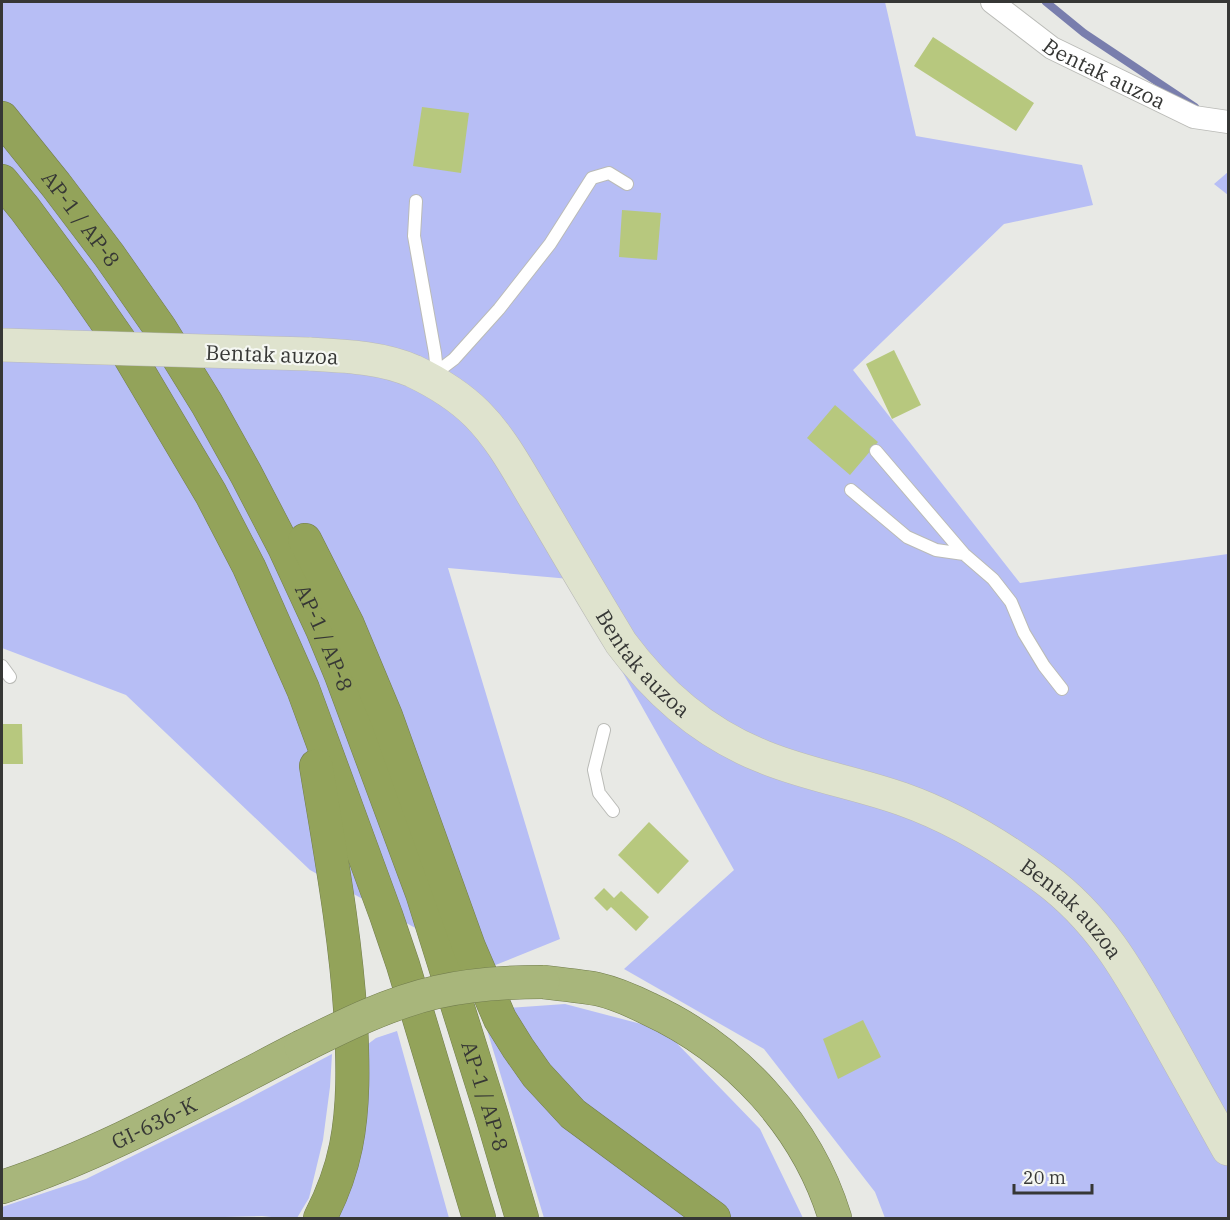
<svg xmlns="http://www.w3.org/2000/svg" width="1230" height="1220" viewBox="0 0 1230 1220" font-family="'IBM Plex Serif',serif">
	<rect width="100%" height="100%" fill="#e8e9e5"/>
	<path fill="#b7bef5" d="M2 2H885L916 136 1082 165 1093 205 1004 224 853 370 1020 583 1228 554V1218H885L875 1192 764 1049 624 969 734 870 570 579 448 568 560 939 488 968 310 870 126 695 2 648Z
		M1228 172V195L1214 184Z
		M565 1004 664 1030 760 1129 803 1218H544L481 1010Z
		M397 1031 449 1218H338L361 1149 368 1107 364 1047 376 1038Z
		M332 1054 330 1087 323 1140 309 1198 297 1218H281L262 1216 182 1218H2V1207L86 1179 238 1104Z"/>
	<g fill="none" stroke-linecap="round" stroke-linejoin="round">
		<path stroke="#797ead" stroke-width="8" d="M1046 2 1084 33 1195 107"/>
	</g>
	<path fill="#b7c87e" d="M933 37 1034 103 1016 131 914 66Z
		M422 107 469 113 461 173 413 166Z
		M622 210 661 213 657 260 619 257Z
		M894 350 921 405 892 419 866 364Z
		M835 405 878 442 850 475 807 438Z
		M2 724H22L23 764H2Z
		M649 822 689 861 658 894 618 855Z
		M604 888 614 898 621 891 649 917 636 931 611 907 607 911 594 898Z
		M863 1020 881 1057 838 1079 823 1039Z"/>
	<g fill="none" stroke-linecap="round" stroke-linejoin="round">
		<g stroke="#babbb7" stroke-width="14">
			<path id="service" d="M416 201 414 236 435 353 437 372 436 379
				M437 372 454 359 499 309 550 244 592 178 609 173 627 184
				M876 451 964 554 993 579 1011 602 1024 633 1044 666 1062 689
				M851 490 907 537 936 550 964 554
				M2 666 10 677
				M604 730 594 770 599 793 613 811"/>
		</g>
		<g stroke="#babbb7" stroke-width="24">
			<g id="minor">
				<path id="s1" d="M992 2 1052 48 1194 117 1228 122"/>
			</g>
		</g>
		<g stroke="#babbb7" stroke-width="34">
			<g id="secondary">
				<path id="s2" d="M309 354C344 356 381 357 413 371 436 382 459 396 477 414 503 440 520 474 539 505 566 551 593 597 621 643 658 693 705 734 764 757 808 775 857 783 902 799 953 817 1001 846 1044 878 1101 920 1130 974 1164 1034 1185 1072 1207 1111 1228 1149"/>
			</g>
		</g>
		<g stroke="#727d4d" stroke-width="34">
			<g id="trunk">
				<path d="M543 982C561 984 579 986 597 989 615 993 633 1001 649 1009 736 1049 807 1126 835 1218"/>
				<path id="s3" d="M2 1187C106 1153 203 1097 301 1047"/>
			</g>
		</g>
		<g stroke="#727d4d" stroke-width="34">
			<g id="motorway">
				<path id="s4" d="M2 118 56 185 109 255 160 328 207 404 246 474 285 549 322 629 341 675 422 893 492 1116 522 1218"/>
				<path d="M2 181 25 209 76 278 124 347 211 494 249 567 303 689 386 915 403 965 479 1218"/>
				<path d="M305 540 348 625 386 716 469 947 500 1019 518 1048 537 1075 573 1114 714 1218"/>
				<path d="M316 766C330 851 346 936 351 1023 353 1064 354 1106 346 1146 341 1171 332 1195 320 1218"/>
			</g>
		</g>
		<use href="#service" stroke="#fff" stroke-width="12"/>
		<use href="#minor" stroke="#fff" stroke-width="22"/>
		<use href="#secondary" stroke="#dfe3ce" stroke-width="33"/>
		<use href="#trunk" stroke="#a8b67b" stroke-width="33"/>
		<use href="#motorway" stroke="#93a35a" stroke-width="33"/>
		<g stroke="#babbb7" stroke-width="34" stroke-linecap="butt">
			<path id="secondary-bridge" d="M2 345 309 354"/>
		</g>
		<g stroke="#727d4d" stroke-width="34" stroke-linecap="butt">
			<path id="trunk-bridge" d="M301 1047C345 1025 389 1003 437 992 472 984 507 982 543 982"/>
		</g>
		<use href="#secondary-bridge" stroke="#dfe3ce" stroke-width="33"/>
		<use href="#trunk-bridge" stroke="#a8b67b" stroke-width="33"/>
	</g>
	<g text-anchor="middle" dominant-baseline="central" stroke-width="4.5" stroke-linejoin="round" paint-order="stroke">
		<g font-size="21" fill="#363735" stroke="#f5f7f2">
			<text stroke="none"><textPath href="#s1" startOffset="134">Bentak auzoa</textPath></text>
			<text stroke="none"><textPath href="#s4" startOffset="128">AP-1 / AP-8</textPath></text>
			<text transform="translate(272 354) rotate(2)">Bentak auzoa</text>
			<text stroke="none"><textPath href="#s4" startOffset="614">AP-1 / AP-8</textPath></text>
			<text stroke="none"><textPath href="#s2" startOffset="484">Bentak auzoa</textPath></text>
			<text stroke="none"><textPath href="#s2" startOffset="988">Bentak auzoa</textPath></text>
			<text stroke="none"><textPath href="#s4" startOffset="1100">AP-1 / AP-8</textPath></text>
			<text stroke="none"><textPath href="#s3" startOffset="165">GI-636-K</textPath></text>
		</g>
	</g>
	<rect width="1230" height="1220" fill="none" stroke="#363735" stroke-width="6"/>
	<path d="M1014 1184v9h78v-9" fill="none" stroke="#363735" stroke-width="3"/>
	<text x="1023" y="1184" font-size="18" fill="#363735" stroke="#f5f7f2" stroke-width="4.5" paint-order="stroke">20 m</text>
</svg>
